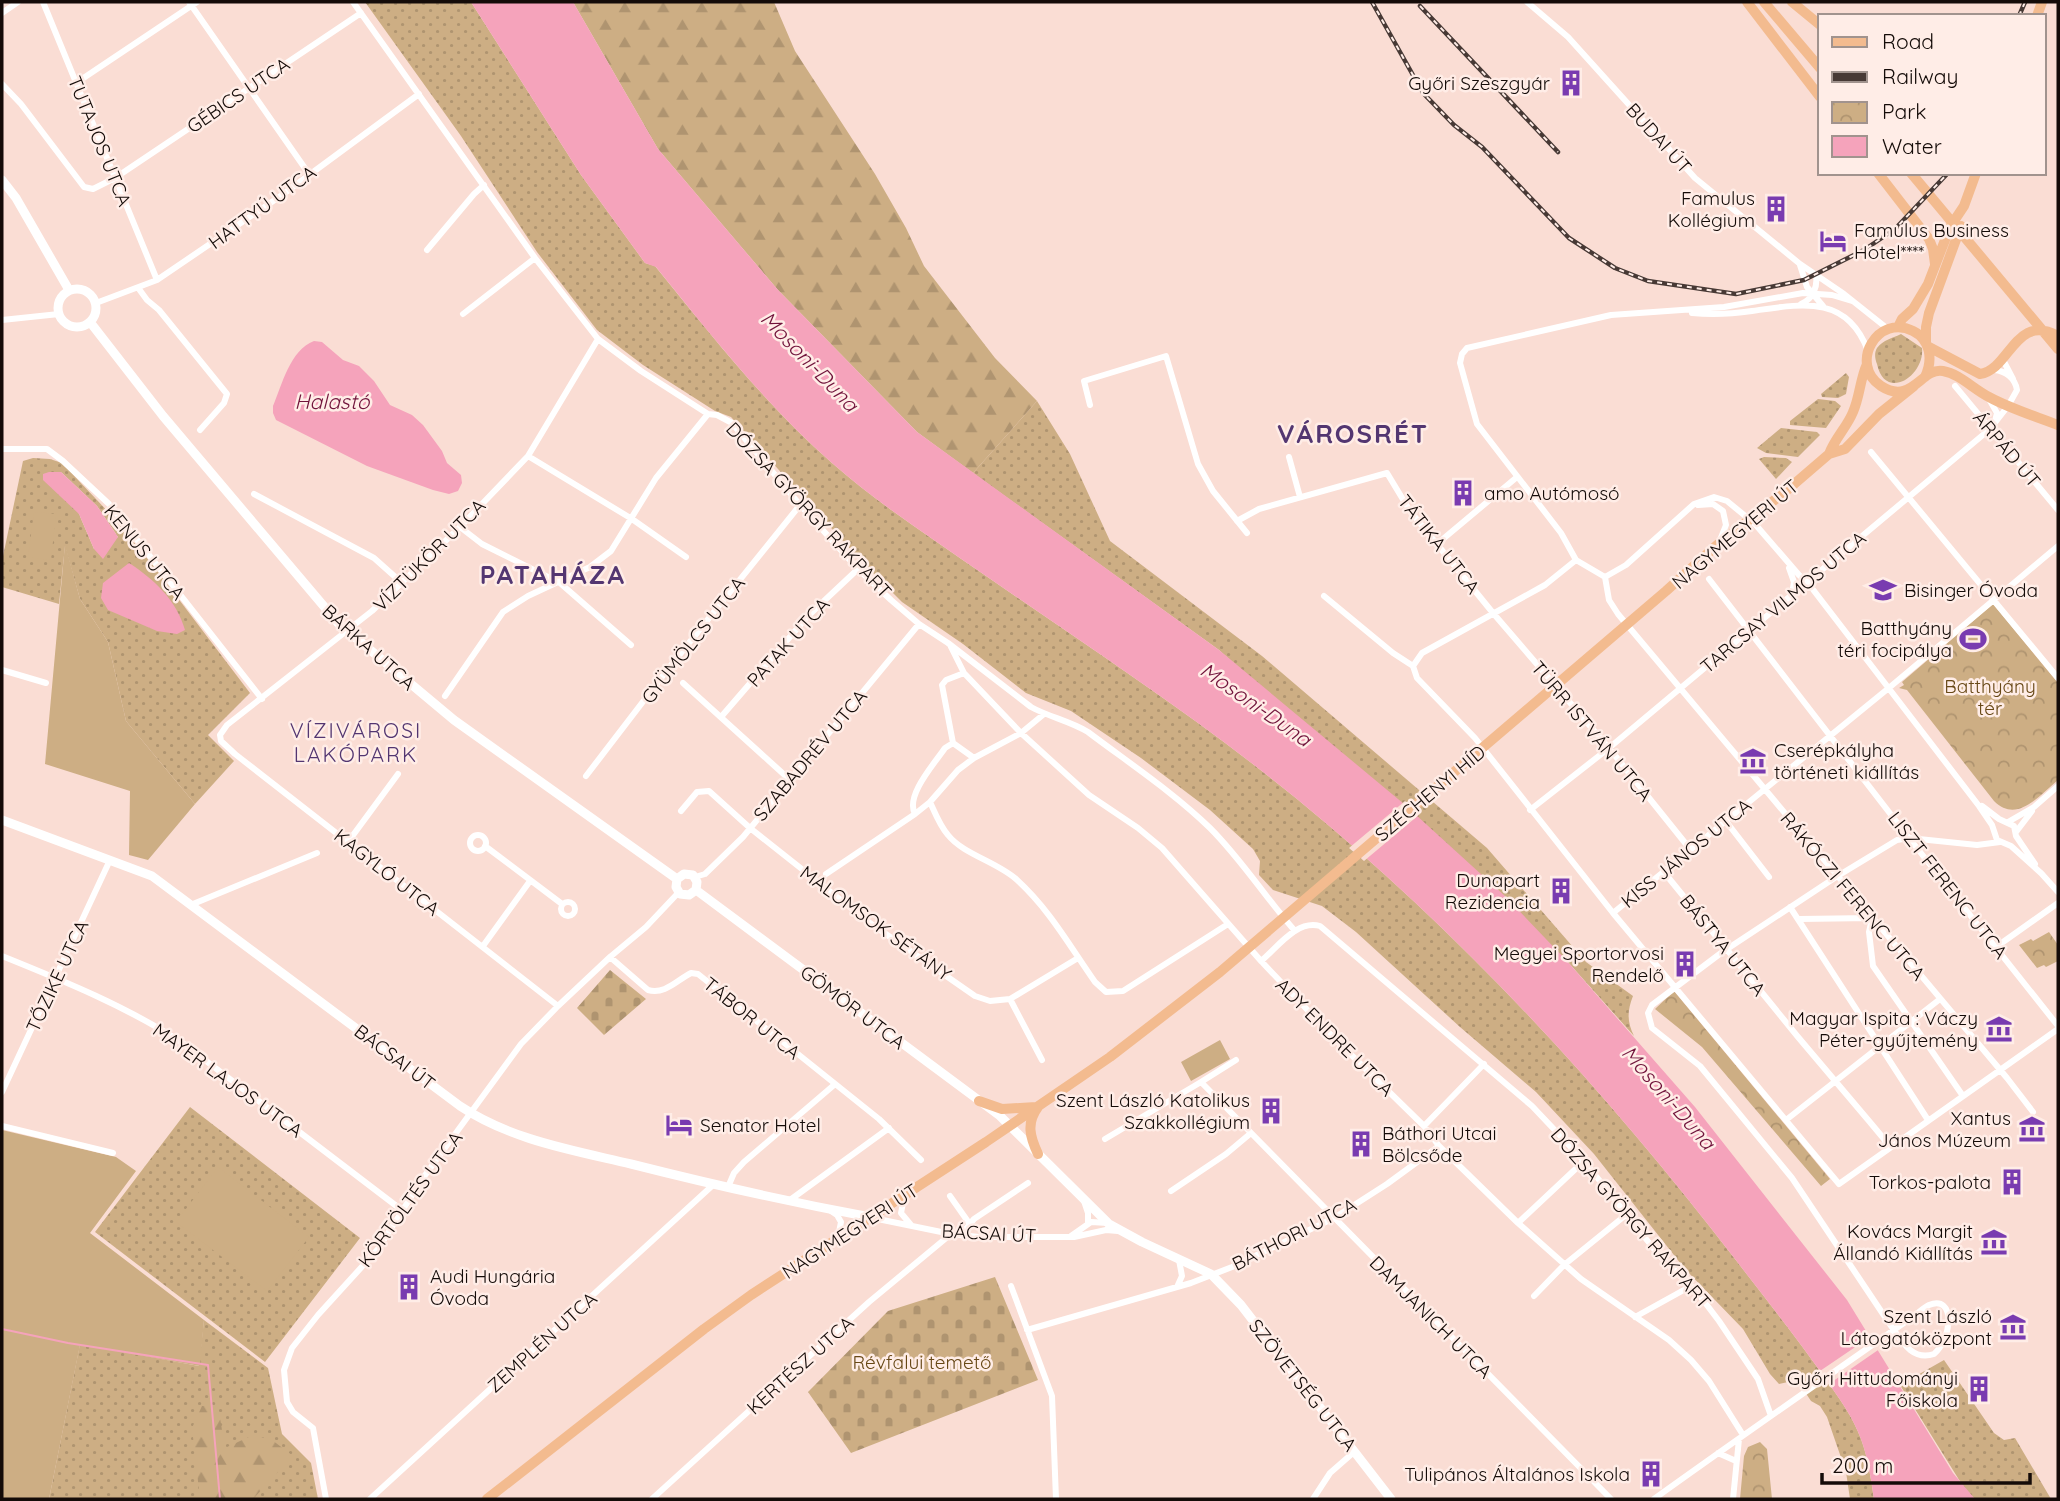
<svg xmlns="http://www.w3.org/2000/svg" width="2060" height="1501" viewBox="0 0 2060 1501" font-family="Quicksand,sans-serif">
	<defs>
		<pattern id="grass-dots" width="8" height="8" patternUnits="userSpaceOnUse" patternTransform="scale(1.75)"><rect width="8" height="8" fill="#cdae84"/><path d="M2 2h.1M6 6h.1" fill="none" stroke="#af9470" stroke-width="1.8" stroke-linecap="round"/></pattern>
		<pattern id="forest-firs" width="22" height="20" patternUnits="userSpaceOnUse" patternTransform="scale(1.75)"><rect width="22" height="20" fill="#cdae84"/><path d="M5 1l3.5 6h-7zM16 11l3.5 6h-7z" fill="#af9470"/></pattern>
		<pattern id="cemetery-stones" width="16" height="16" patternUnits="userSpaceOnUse" patternTransform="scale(1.75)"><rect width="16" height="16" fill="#cdae84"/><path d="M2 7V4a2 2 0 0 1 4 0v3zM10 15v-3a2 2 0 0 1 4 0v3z" fill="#af9470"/></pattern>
		<pattern id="park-crowns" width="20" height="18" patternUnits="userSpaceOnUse" patternTransform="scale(1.75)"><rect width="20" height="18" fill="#cdae84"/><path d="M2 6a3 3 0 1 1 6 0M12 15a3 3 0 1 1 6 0" fill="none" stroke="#af9470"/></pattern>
	</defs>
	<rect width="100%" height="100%" fill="#faddd4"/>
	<path fill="url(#grass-dots)" fill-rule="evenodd" d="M365 2H471L581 175 645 263 655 266C711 335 766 405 832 463 881 506 936 541 989 578 1093 650 1199 719 1297 799 1462 934 1605 1090 1735 1259 1765 1298 1796 1337 1825 1378 1839 1398 1853 1417 1861 1439 1868 1458 1871 1479 1874 1499H1850L1846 1472 1827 1417 1820 1406 1811 1401 1797 1380 1779 1384 1770 1374 1743 1329 1685 1269 1594 1154 1536 1092 1460 1027 1356 932 1322 906 1273 890 1259 875 1260 861 1253 849 1210 810 1141 758 1071 711 1026 693 963 644 902 602 861 561 731 417 715 411 643 365 597 330 537 252 461 136Z
		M1901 334 1922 348C1925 376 1885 402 1877 364 1875 359 1874 353 1877 348 1883 340 1893 338 1901 334Z
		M1846 373 1849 377 1846 394 1838 398 1822 397 1821 394Z
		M1818 399 1835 401 1841 406 1826 428 1790 425V421Z
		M1037 401 1070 454 1110 541 1262 656 1487 848 1586 962 1633 996C1627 1011 1627 1022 1634 1036L1567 961 1219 650 973 473Z
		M1781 428 1817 432 1820 435 1798 457 1766 453 1757 448Z
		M1764 457 1786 458 1792 462 1776 479 1759 459Z
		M33 458 50 459 62 463 113 517 155 568 250 693 208 735 234 761 195 804 126 721 108 642 80 599 65 546 59 604 2 587V561L23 461ZM61 472 97 506 118 537 94 549Z
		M190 1107 360 1238 265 1362 95 1232Z
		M204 1320 268 1368 282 1434 311 1463 318 1499H49L80 1344 199 1366Z
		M1944 1360 1994 1433 2004 1440 2015 1438 2051 1499H1975L1966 1491 1900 1385Z"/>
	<path fill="url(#forest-firs)" d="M573 2H774L795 51 875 174 906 228 924 266 995 358 1037 401 973 473 917 432 778 290 658 149Z
		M202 1406H218L225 1448 253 1435 272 1440 293 1456 253 1499H200L192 1428Z"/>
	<path fill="url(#cemetery-stones)" d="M610 970 646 999 604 1035 577 1008Z
		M995 1277 1038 1380 851 1453 808 1392 888 1311Z"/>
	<path fill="url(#park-crowns)" d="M1993 604 2058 683V780C2039 796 2017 824 1994 801L1907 690 1899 688 1904 685 1902 682Z
		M2049 932 2058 945V961L2046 967 2044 965 2037 968 2019 945 2031 939 2033 941Z
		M1674 991 1830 1179 1821 1186 1702 1047 1655 1009Z
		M1760 1442 1767 1449 1772 1499H1740L1744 1456 1748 1447Z"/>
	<path fill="#cdae84" d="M34 512 56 514 51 560 28 557Z
		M65 544 80 599 108 642 126 721 195 804 148 860 129 855 130 791 45 764Z
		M1975 622 1990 640 1971 655 1957 637Z
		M1220 1040 1230 1059 1191 1081 1181 1062Z
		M2 1130 116 1157 136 1171 90 1233 204 1320 200 1366 80 1345 49 1499H2Z
		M218 1167 309 1237 267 1291 176 1222Z"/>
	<path fill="#f5a3bb" d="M471 2H573L658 149 778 290 917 432 1219 650 1404 804 1505 896 1567 961 1695 1107 1847 1300 1953 1473 1975 1499H1874C1871 1479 1868 1458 1861 1439 1853 1417 1839 1398 1825 1378 1796 1337 1765 1298 1735 1259 1605 1090 1462 934 1297 799 1199 719 1093 650 989 578 936 541 881 506 832 463 766 405 711 335 656 267L645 263 581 175Z
		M314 341 322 342 343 360 359 366 374 381 390 405 412 415 423 425 442 451 447 463 461 475 462 483 458 491 449 494 433 490 367 466 276 420 273 413V406C282 385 290 350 314 341Z
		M49 472H61L97 506 118 537 103 559 94 549 79 514 43 480V474Z
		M129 563C154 579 177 601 185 630L177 634 157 631 108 610 101 598 103 583Z"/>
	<path fill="#faddd4" d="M1405 801 1420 814 1364 861 1349 848Z
		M1873 1335 1881 1348 1826 1386 1817 1373Z"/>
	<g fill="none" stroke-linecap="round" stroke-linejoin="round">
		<path stroke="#f5a3bb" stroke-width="2" d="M2 1329 68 1343 208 1365 220 1499"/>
		<path stroke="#fff" stroke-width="6" d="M43 2 157 280
			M189 2 309 174
			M353 2 535 258 598 339 641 371 708 414 717 415 732 423 800 505 858 569 891 600 919 624 948 643 1031 707C1049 717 1070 721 1088 732 1129 763 1173 792 1210 828 1242 860 1265 897 1295 931
			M1527 2 1568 37 1695 178 1800 264 1844 294 1888 329
			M2 13 18 2
			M76 83 197 2
			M2 84 21 104 84 187 93 189 115 178 361 13
			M427 250 474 194 484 185
			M1800 265 1807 287 1823 306
			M139 289 147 300 159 310 227 394 224 403 200 430
			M96 303 157 280 282 195 419 94
			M1801 304C1813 299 1818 287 1816 274
			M1692 313C1712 315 1732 314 1752 311 1801 304 1847 294 1868 351
			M463 314 535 258
			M2 320 59 314
			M2002 358 2013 379
			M1955 386 2058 510
			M1989 399 1997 413 1995 421
			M1090 405 1084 381 1166 356 1198 464 1213 491 1247 533
			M2 449H47L63 461 109 504 262 699
			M1871 452 2058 678
			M528 456 632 519 686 557
			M1289 457 1300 497
			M254 494 374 558 402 583
			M1698 505 1713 504 1723 511 1726 525 1720 540
			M1237 521 1259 509 1387 473 1410 511 1493 613 1609 748 1690 849
			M460 527 482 544 560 583 631 645
			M1437 544 1517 477
			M1576 560 1561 533 1477 424 1460 363 1462 354 1467 348 1611 315 1724 307 1803 293 1832 295 1852 301
			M1576 560 1605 577
			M1789 568 1794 582 1792 594
			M1605 577 1609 600 1618 614 2007 1078 2033 1112
			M1605 577 1626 565 1694 504 1714 497 1727 501 1755 524 1799 575 1808 583 1979 806 1992 825 1997 840 2011 846 2042 874
			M1709 579 1909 838 2058 1026
			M1324 596 1393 653 1413 666 1417 678 1475 738 1613 913 1839 1184 2058 1029
			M951 647 964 673 1021 733 1089 795 1138 828 1162 848 1261 961 1335 1039 1424 1126 1439 1146 1518 1223 1581 1279 1669 1340 1691 1360 1709 1381 1743 1435
			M1413 666 1422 653 1545 585 1576 560
			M2 670 46 683
			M683 683 789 779
			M445 696 503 612 528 596 590 567 611 551 656 478 708 414
			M721 717 808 616 858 569
			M953 743 974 758
			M586 776 668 669 800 505
			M930 802C935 813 940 826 948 835 963 854 997 862 1016 879 1050 910 1069 945 1095 982L1106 992 1123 991 1228 924
			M1982 806 1999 819 2014 826 2016 836 2035 864
			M1530 810 1609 748 1990 429 2008 406 2017 390C2015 378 2006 371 1994 370
			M681 811 697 792 709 791 750 828 870 923 975 996 990 1001 1010 999 1078 958
			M915 814C905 796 934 764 945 748L953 743 942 685 946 680 964 673
			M1725 820 1769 877
			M2008 822 2034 807 2058 786
			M2016 832 2032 811
			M470 843a8 8 0 1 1 16 0a8 8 0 1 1-16 0Z
			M348 842 398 774
			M485 846 562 904
			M1663 871 1798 1037 1869 1121 1884 1139 1888 1148
			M2041 873 2058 892
			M826 874 915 814 930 802 958 770 974 758 1021 733 1044 714
			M695 877 705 874 743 837 919 624
			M561 909a7 7 0 1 1 14 0a7 7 0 1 1-14 0Z
			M193 904 317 853
			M1790 907 1928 1120
			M1613 913 1890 687 2058 546
			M1800 919 1871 918
			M1872 919 1869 932 1873 966 1963 1096
			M483 946 530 881
			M1996 947 2058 903
			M2 956C64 981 128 1007 184 1044L403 1211
			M610 957 648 990C665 995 677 980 691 973L698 974 879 1119 921 1160
			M1261 961C1277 948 1297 919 1320 926L1532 1106 1584 1161 1658 1254 1697 1292 1719 1321 1758 1379 1771 1416
			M1010 999 1042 1060
			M558 1006 235 754 221 741 220 735 227 725 372 611 460 527 528 456 598 339
			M1201 1082 1236 1060
			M2 1092 110 860
			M1786 1120 1940 999
			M2 1126 113 1153
			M1424 1126 1484 1064
			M1105 1139 1201 1082 1611 1499
			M728 1187 734 1173 744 1162 834 1085
			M1171 1191 1226 1154 1251 1133
			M950 1196 969 1223
			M904 1198 901 1213 911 1225
			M790 1200 889 1128
			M1084 1201 1088 1213V1223
			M831 1211 837 1215 841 1222 838 1237
			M873 1218 951 1234 979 1237H1074L1106 1230 1118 1231
			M1518 1223 1584 1161
			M961 1235 974 1219 1028 1183
			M1071 1236 1091 1222 1108 1223
			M1011 1286 1052 1396 1056 1499
			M1177 1287 1182 1276 1179 1260
			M1534 1296 1564 1265 1627 1214
			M1635 1317 1691 1286
			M1949 1319 1966 1320
			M1027 1330 1191 1283 1232 1267 1334 1218 1387 1184 1439 1146
			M1718 1453 1736 1461
			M326 1499 313 1428 293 1412 287 1402 284 1370 292 1348 318 1315 378 1249 423 1178 521 1044 558 1006 610 957 646 927 679 892
			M370 1499 713 1185
			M652 1499 869 1302 951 1234
			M1313 1499 1330 1473 1354 1452
			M1654 1499C1739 1438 1825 1378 1911 1318 1917 1314 1923 1308 1929 1305 1956 1294 1952 1339 1934 1354 1911 1362 1900 1338 1889 1323L1792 1178 1700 1066 1652 1028 1648 1013 1652 1005 1721 953 1836 877 1897 840 1909 838 1977 845 2000 842
			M1733 1499 1739 1439"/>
		<path stroke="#fff" stroke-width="9" d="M2 180 16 198 69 290
			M58 308a19 19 0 1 1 38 0a19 19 0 1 1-38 0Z
			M90 322 163 416 338 623 454 720 677 879
			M2 820 152 876 460 1106C511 1140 572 1150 631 1164 710 1184 790 1202 870 1217
			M677 879 676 887 680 894 689 895 696 890
			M677 879 684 874 693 875 697 882 696 890
			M696 890 1000 1116 1109 1224 1142 1242 1211 1274 1241 1305 1391 1499"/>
		<path stroke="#f3bb8f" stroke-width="10" d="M1747 2 1820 97
			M1764 2 1820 68
			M1792 2 1820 25
			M2037 16 2042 2
			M1878 173 1929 239 1933 249 1935 264
			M1911 173 2058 349
			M1898 327 1902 319 1913 309 1928 284 1950 227 1964 206 1976 173
			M1926 343V327L1929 313 1961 226
			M1927 346 1980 374C2010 370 2015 312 2058 336
			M1925 377C1933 360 1931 340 1913 331 1878 313 1848 364 1881 386 1912 406 1921 367 1943 371 1960 374 1973 389 1989 397 2011 409 2035 416 2058 425
			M1829 454C1835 438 1847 427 1853 412 1860 396 1860 379 1867 364
			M979 1101 1002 1109 1036 1107
			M1038 1107C1026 1123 1030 1137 1038 1154
			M487 1499 704 1329 751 1295 986 1142 1110 1057 1220 972 1666 591 1716 546 1786 491 1829 454 1845 449 1879 414 1914 386"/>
		<g stroke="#473935" stroke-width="4.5">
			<path id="rail" d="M1372 2 1423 93 1454 125 1482 147 1569 238 1615 268 1648 281 1736 294 1804 280 1864 250 1895 229 1948 173
				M1420 6 1558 152
				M2019 16 2025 2"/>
		</g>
		<use href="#rail" stroke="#ffede7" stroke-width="2" stroke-dasharray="5" stroke-linecap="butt"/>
	</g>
	<defs>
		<g id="building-bare" transform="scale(2.1)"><path d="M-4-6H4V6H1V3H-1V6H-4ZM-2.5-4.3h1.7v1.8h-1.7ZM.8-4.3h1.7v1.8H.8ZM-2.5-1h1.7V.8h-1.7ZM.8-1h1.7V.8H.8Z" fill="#793bb0" stroke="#ffede7" stroke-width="2.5" paint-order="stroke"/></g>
		<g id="hotel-bare" transform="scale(2.1)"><path d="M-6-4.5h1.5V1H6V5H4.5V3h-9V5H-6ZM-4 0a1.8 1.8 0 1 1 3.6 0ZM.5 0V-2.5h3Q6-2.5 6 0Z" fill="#793bb0" stroke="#ffede7" stroke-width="2.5" paint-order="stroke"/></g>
		<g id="school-bare" transform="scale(2.1)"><path d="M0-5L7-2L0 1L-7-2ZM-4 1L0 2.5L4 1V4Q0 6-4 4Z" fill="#793bb0" stroke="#ffede7" stroke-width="2.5" paint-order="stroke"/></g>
		<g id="stadium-bare" transform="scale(2.1)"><path d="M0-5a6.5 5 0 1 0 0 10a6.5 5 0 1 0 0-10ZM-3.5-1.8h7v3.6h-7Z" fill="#793bb0" stroke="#ffede7" stroke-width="2.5" paint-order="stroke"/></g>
		<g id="museum-bare" transform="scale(2.1)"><path d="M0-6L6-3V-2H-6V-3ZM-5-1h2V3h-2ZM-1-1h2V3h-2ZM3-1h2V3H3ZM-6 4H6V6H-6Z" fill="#793bb0" stroke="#ffede7" stroke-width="2.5" paint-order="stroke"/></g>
	</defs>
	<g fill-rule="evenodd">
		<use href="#building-bare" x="1571" y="83"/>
		<use href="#building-bare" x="1776" y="209"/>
		<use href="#hotel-bare" x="1833" y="241"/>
		<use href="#building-bare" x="1463" y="493"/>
		<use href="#school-bare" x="1883" y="590"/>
		<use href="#stadium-bare" x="1973" y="639"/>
		<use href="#museum-bare" x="1753" y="761"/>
		<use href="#building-bare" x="1561" y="891"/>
		<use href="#building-bare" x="1685" y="964"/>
		<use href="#museum-bare" x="1999" y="1029"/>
		<use href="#building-bare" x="1271" y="1111"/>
		<use href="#hotel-bare" x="679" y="1125"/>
		<use href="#museum-bare" x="2032" y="1129"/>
		<use href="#building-bare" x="1361" y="1144"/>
		<use href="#building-bare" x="2012" y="1182"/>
		<use href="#museum-bare" x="1994" y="1242"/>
		<use href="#building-bare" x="409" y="1287"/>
		<use href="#museum-bare" x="2013" y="1327"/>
		<use href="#building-bare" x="1979" y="1389"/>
		<use href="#building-bare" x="1651" y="1474"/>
	</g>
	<g text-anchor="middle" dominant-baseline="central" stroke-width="5" stroke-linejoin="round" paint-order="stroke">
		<g font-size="19" fill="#140b08" stroke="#ffede7" text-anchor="end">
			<text x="1550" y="83">Győri Szeszgyár</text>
			<text x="1755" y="198">Famulus<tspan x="1755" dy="22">Kollégium</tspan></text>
			<text x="1854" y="230" text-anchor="start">Famulus Business<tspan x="1854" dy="22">Hotel****</tspan></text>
			<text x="1484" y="493" text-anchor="start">amo Autómosó</text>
			<text x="1904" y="590" text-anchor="start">Bisinger Óvoda</text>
			<text x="1952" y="628">Batthyány<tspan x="1952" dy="22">téri focipálya</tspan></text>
			<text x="1774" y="750" text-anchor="start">Cserépkályha<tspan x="1774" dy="22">történeti kiállítás</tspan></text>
			<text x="1540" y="880">Dunapart<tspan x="1540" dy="22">Rezidencia</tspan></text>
			<text x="1664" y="953">Megyei Sportorvosi<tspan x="1664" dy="22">Rendelő</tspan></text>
			<text x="1978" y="1018">Magyar Ispita : Váczy<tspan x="1978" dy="22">Péter-gyűjtemény</tspan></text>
			<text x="1250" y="1100">Szent László Katolikus<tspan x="1250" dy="22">Szakkollégium</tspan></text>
			<text x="2011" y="1118">Xantus<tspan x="2011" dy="22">János Múzeum</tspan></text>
			<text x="700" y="1125" text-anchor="start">Senator Hotel</text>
			<text x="1382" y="1133" text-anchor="start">Báthori Utcai<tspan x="1382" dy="22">Bölcsőde</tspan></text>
			<text x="1991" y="1182">Torkos-palota</text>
			<text x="1973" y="1231">Kovács Margit<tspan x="1973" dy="22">Állandó Kiállítás</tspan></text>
			<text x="430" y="1276" text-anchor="start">Audi Hungária<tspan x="430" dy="22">Óvoda</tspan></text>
			<text x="1992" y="1316">Szent László<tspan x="1992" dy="22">Látogatóközpont</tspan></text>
			<text x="1958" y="1378">Győri Hittudományi<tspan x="1958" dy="22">Főiskola</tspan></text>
			<text x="1630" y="1474">Tulipános Általános Iskola</text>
		</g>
		<g font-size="19" fill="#140b08" stroke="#ffede7">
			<text transform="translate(238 95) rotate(-34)">GÉBICS UTCA</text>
			<text transform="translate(1659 138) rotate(48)">BUDAI ÚT</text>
			<text transform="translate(100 141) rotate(68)">TUTAJOS UTCA</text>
			<text transform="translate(262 207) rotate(-36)">HATTYÚ UTCA</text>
			<text transform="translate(2007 449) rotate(50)">ÁRPÁD ÚT</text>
			<text transform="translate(809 510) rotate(47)">DÓZSA GYÖRGY RAKPART</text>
			<text transform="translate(1735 534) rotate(-40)">NAGYMEGYERI ÚT</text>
			<text transform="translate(1439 544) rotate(52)">TÁTIKA UTCA</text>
			<text transform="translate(145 552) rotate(51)">KENUS UTCA</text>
			<text transform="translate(429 555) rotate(-45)">VÍZTÜKÖR UTCA</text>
			<text transform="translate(1783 602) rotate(-40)">TARCSAY VILMOS UTCA</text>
			<text transform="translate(693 640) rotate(-52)">GYÜMÖLCS UTCA</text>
			<text transform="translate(788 642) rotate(-48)">PATAK UTCA</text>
			<text transform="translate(369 647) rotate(42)">BÁRKA UTCA</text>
			<text transform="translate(1592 731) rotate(50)">TÜRR ISTVÁN UTCA</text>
			<text transform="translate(810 755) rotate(-50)">SZABADRÉV UTCA</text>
			<text transform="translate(1430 793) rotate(-40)">SZÉCHENYI HÍD</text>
			<text transform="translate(1686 853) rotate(-39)">KISS JÁNOS UTCA</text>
			<text transform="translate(387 872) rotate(38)">KAGYLÓ UTCA</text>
			<text transform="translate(1948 885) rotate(52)">LISZT FERENC UTCA</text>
			<text transform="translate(1853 896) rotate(50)">RÁKÓCZI FERENC UTCA</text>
			<text transform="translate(876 923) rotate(36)">MALOMSOK SÉTÁNY</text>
			<text transform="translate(1723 945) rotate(51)">BÁSTYA UTCA</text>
			<text transform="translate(57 976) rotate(-65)">TŐZIKE UTCA</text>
			<text transform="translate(853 1007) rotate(37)">GÖMÖR UTCA</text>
			<text transform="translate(752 1018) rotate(39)">TÁBOR UTCA</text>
			<text transform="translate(1335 1037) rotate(45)">ADY ENDRE UTCA</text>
			<text transform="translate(395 1057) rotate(37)">BÁCSAI ÚT</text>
			<text transform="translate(228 1080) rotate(36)">MAYER LAJOS UTCA</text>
			<text transform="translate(410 1199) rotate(-54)">KÖRTÖLTÉS UTCA</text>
			<text transform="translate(1631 1218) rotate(49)">DÓZSA GYÖRGY RAKPART</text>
			<text transform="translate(850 1231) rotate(-33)">NAGYMEGYERI ÚT</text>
			<text transform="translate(989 1233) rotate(3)">BÁCSAI ÚT</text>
			<text transform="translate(1294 1234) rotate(-27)">BÁTHORI UTCA</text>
			<text transform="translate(1431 1317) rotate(45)">DAMJANICH UTCA</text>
			<text transform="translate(542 1342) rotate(-42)">ZEMPLÉN UTCA</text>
			<text transform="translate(800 1365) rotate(-42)">KERTÉSZ UTCA</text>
			<text transform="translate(1303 1385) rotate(52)">SZÖVETSÉG UTCA</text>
		</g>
		<g font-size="19" fill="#684816" stroke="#ffede7">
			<text x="1990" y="686">Batthyány<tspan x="1990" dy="22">tér</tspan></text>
			<text x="922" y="1362">Révfalui temető</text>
		</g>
		<g font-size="21" font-style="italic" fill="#71133b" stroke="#ffede7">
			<text transform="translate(810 361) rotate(46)">Mosoni-Duna</text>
			<text x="332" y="401">Halastó</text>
			<text transform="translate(1256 704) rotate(35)">Mosoni-Duna</text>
			<text transform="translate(1669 1097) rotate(49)">Mosoni-Duna</text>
		</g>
		<g font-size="21" letter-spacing="2" fill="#533671" stroke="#ffede7">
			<text x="356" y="730">VÍZIVÁROSI<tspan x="356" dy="24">LAKÓPARK</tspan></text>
		</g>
		<g font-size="26" font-weight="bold" letter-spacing="2" fill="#533671" stroke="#ffede7">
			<text x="1353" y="433">VÁROSRÉT</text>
			<text x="553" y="574">PATAHÁZA</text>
		</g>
	</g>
	<rect width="2060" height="1501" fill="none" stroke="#140b08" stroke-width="7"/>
	<rect x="1818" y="14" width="228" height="161" fill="#ffede7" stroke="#a1938e" stroke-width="2"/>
	<rect x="1832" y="37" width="35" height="10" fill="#f3bb8f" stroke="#a1938e" stroke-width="2"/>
	<text x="1882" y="49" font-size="21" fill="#140b08">Road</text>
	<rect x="1832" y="72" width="35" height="10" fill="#473935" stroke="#a1938e" stroke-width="2"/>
	<text x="1882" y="84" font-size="21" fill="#140b08">Railway</text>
	<rect x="1832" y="102" width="35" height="21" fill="url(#park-crowns)" stroke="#a1938e" stroke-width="2"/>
	<text x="1882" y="119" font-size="21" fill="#140b08">Park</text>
	<rect x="1832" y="136" width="35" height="21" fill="#f5a3bb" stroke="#a1938e" stroke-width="2"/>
	<text x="1882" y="154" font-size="21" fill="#140b08">Water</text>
	<path d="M1822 1473v10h208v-10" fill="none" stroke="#140b08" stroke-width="3.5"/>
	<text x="1832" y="1473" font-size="21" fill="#140b08" stroke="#ffede7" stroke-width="5" paint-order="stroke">200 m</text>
</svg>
